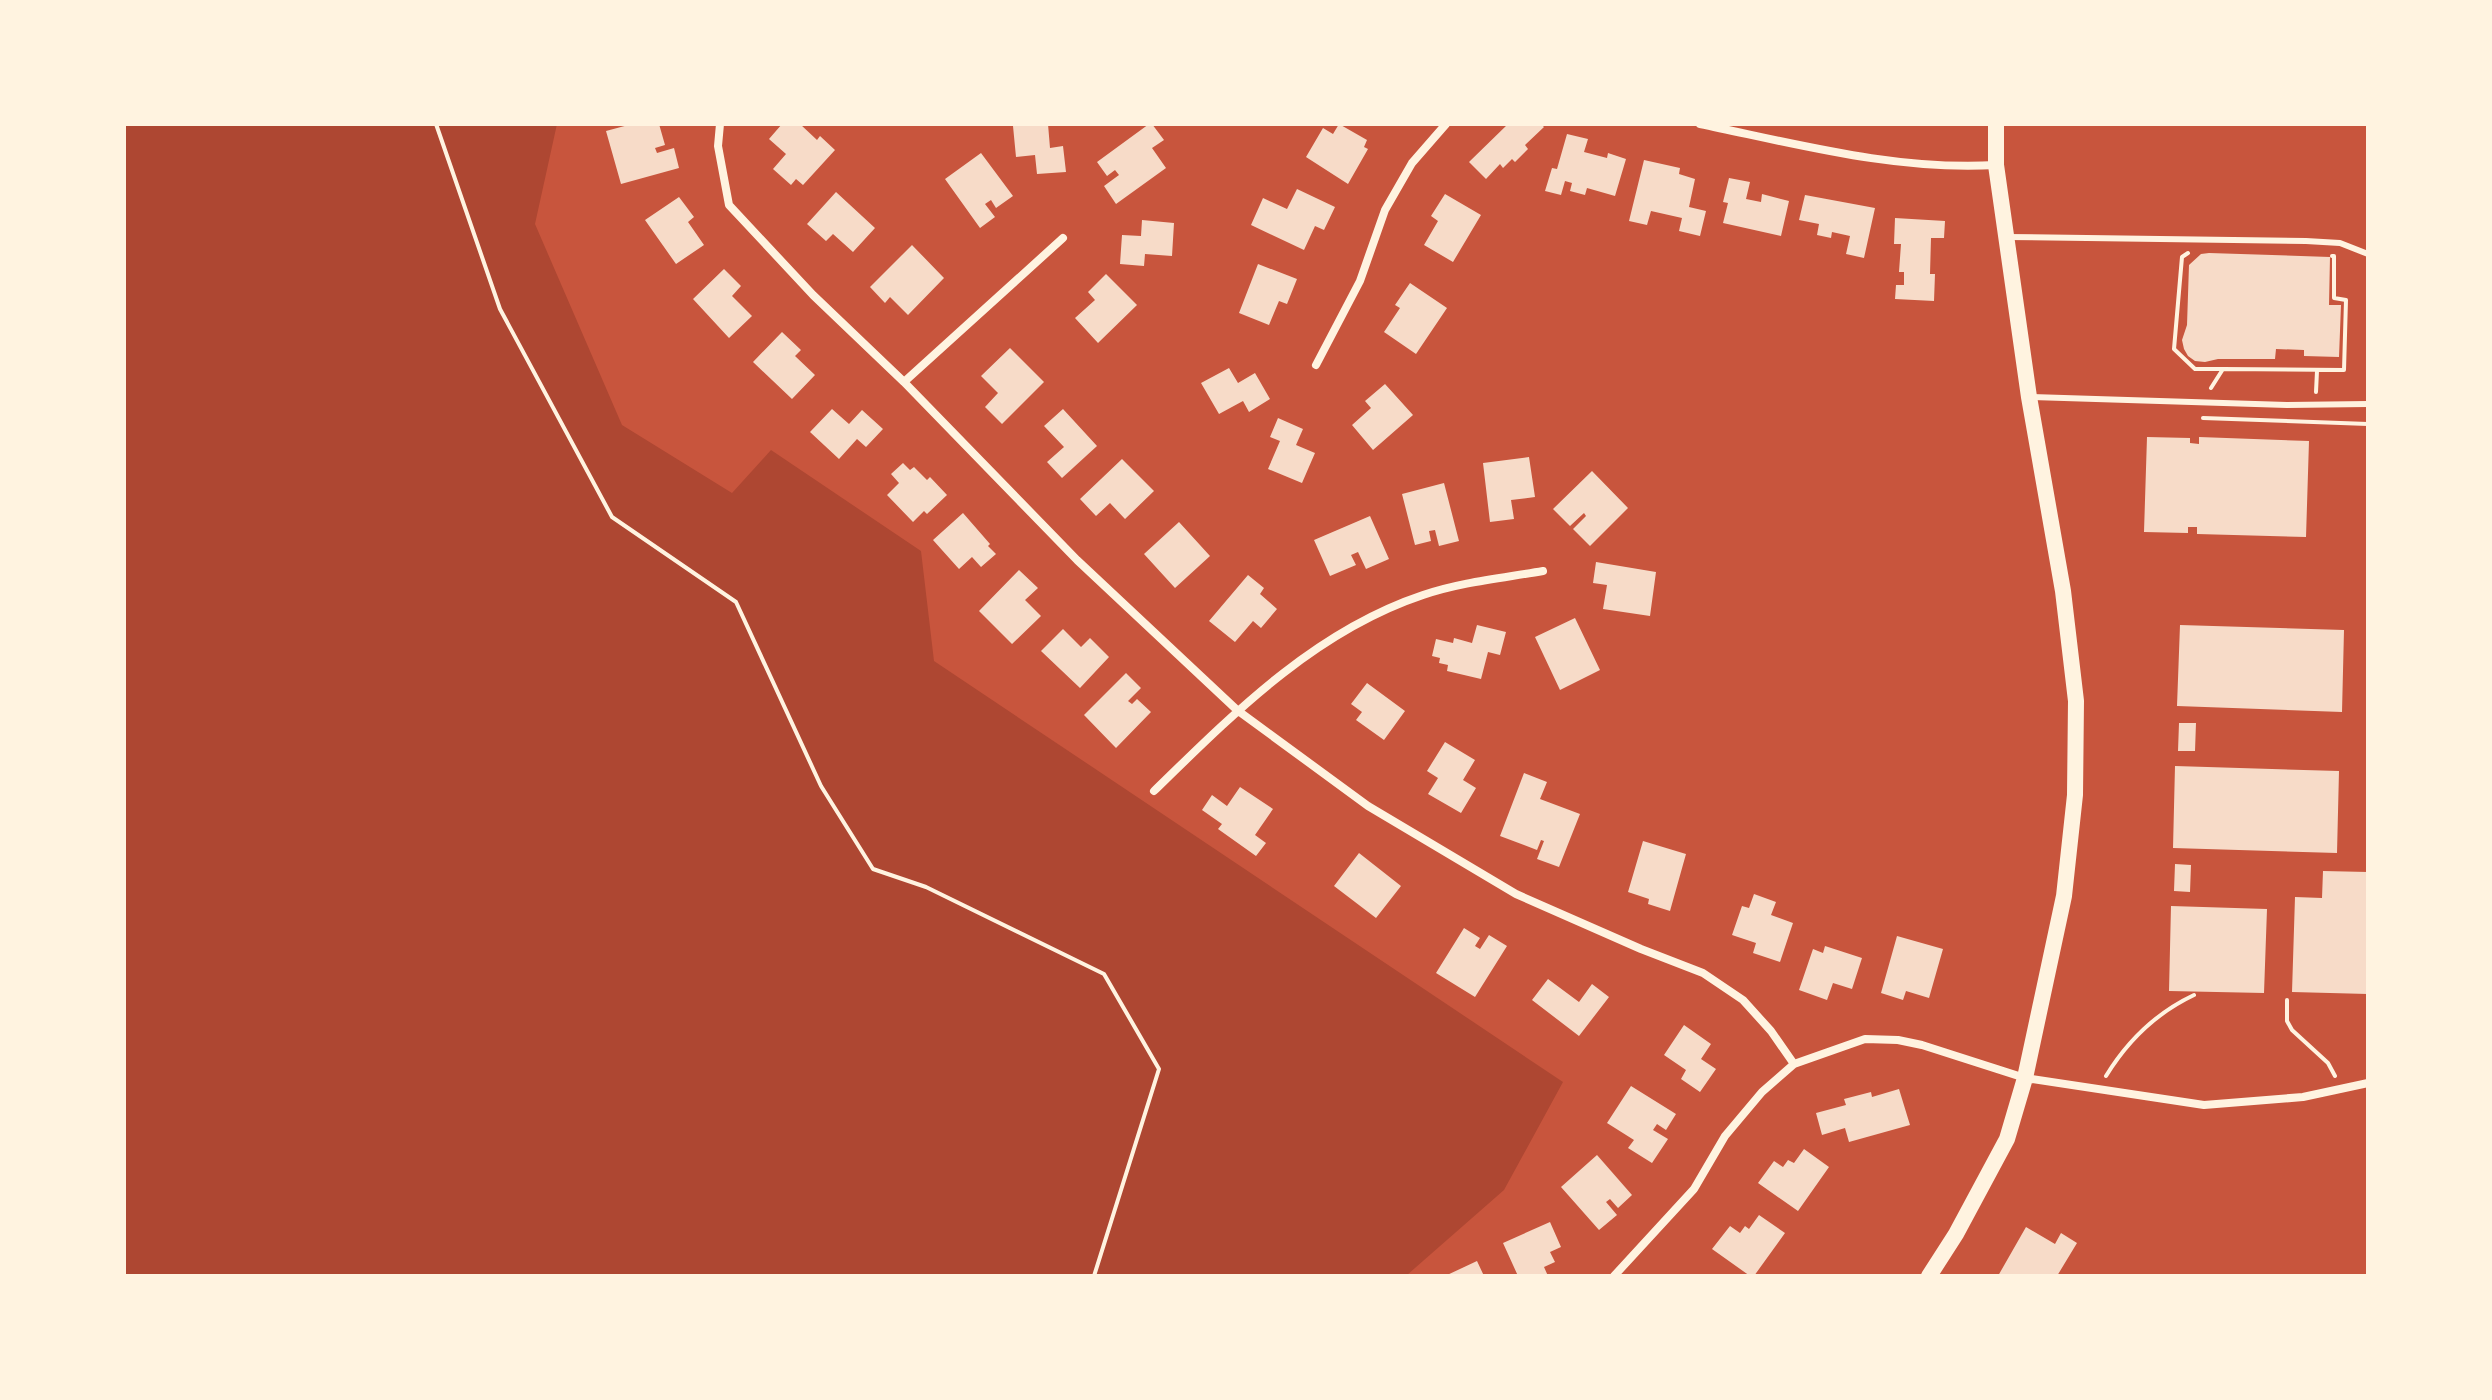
<svg xmlns="http://www.w3.org/2000/svg" width="2492" height="1400" viewBox="0 0 2492 1400" font-family="'Alegreya Sans',sans-serif">
	<rect width="100%" height="100%" fill="#c8553d"/>
	<path fill="#ae4732" d="M124 124H557L535 224 622 425 732 493 771 450 921 551 934 661 1563 1082 1504 1190 1407 1275 1402 1276H124Z"/>
	<path fill="#f7dbc8" d="M632 124H659L665 145 655 148 657 153 674 148 679 168 621 184 606 131Z
		M782 124H800L817 140 820 136 835 150 803 185 796 179 791 185 773 169 786 154 769 139Z
		M1048 124 1050 148 1063 146 1066 172 1037 174 1035 155 1016 157 1013 126Z
		M1149 124H1152L1164 140 1152 148 1166 168 1116 204 1104 186 1119 175 1115 170 1107 176 1097 162Z
		M1339 124 1367 140 1364 147 1368 149 1348 184 1306 157 1323 128 1333 134Z
		M1508 124H1541L1544 127 1525 145 1528 149 1515 162 1512 159 1503 168 1500 164 1486 179 1469 162Z
		M1567 134 1588 139 1584 152 1607 158 1608 153 1626 159 1615 196 1587 188 1585 195 1570 191 1572 183 1565 181 1561 195 1545 191 1552 168 1557 169Z
		M981 153 1013 196 996 208 991 200 985 204 995 217 980 228 945 179Z
		M1644 160 1680 168 1679 174 1695 179 1689 207 1706 211 1700 236 1679 231 1682 218 1651 211 1647 225 1629 221Z
		M1729 178 1750 182 1746 199 1761 202 1762 194 1789 201 1781 236 1723 223 1728 203 1723 202Z
		M1297 189 1335 207 1324 230 1315 226 1304 250 1251 225 1263 198 1287 209Z
		M836 192 875 228 853 252 833 234 826 241 807 224Z
		M1445 194 1481 215 1453 262 1424 245 1438 221 1431 216Z
		M1805 195 1875 208 1864 258 1846 254 1850 236 1832 232 1831 238 1817 235 1819 224 1799 220Z
		M679 197 694 217 688 222 704 245 676 264 645 220Z
		M1895 218 1945 221 1944 238H1931L1930 274H1935L1934 301 1895 299 1896 285H1904V272H1899L1901 244H1894Z
		M1142 220 1174 223 1172 256 1145 254 1144 266 1120 264 1122 235 1141 236Z
		M912 245 944 278 908 315 890 297 885 303 870 287Z
		M2209 253 2330 257 2329 305H2341L2339 357 2304 356V350L2276 349 2275 359H2218L2205 362 2195 361 2188 356 2184 349 2182 340 2187 325 2189 265 2201 254Z
		M1258 264 1297 279 1287 304 1279 301 1269 325 1239 313Z
		M724 269 741 286 732 296 752 316 729 338 693 299Z
		M1106 274 1137 305 1098 343 1075 318 1095 300 1088 292Z
		M1410 283 1447 308 1416 354 1384 332 1400 308 1395 305Z
		M782 332 801 350 795 356 815 375 792 399 753 362Z
		M1010 348 1044 382 1002 424 985 407 998 393 981 376Z
		M1229 368 1238 383 1255 373 1270 399 1249 412 1243 401 1219 414 1201 383Z
		M1385 384 1413 415 1373 450 1352 425 1371 408 1365 401Z
		M832 409 849 424 862 410 883 429 866 447 857 439 839 459 810 432Z
		M1063 409 1097 446 1062 478 1047 462 1064 447 1044 426Z
		M1278 418 1303 429 1296 445 1315 453 1302 483 1268 469 1280 441 1270 437Z
		M2147 437 2190 438V443L2199 444V437L2309 441 2306 537 2197 534V527H2188V533L2144 532Z
		M1529 457 1535 497 1511 500 1514 519 1490 522 1483 463Z
		M1122 459 1154 491 1125 519 1110 503 1096 516 1080 499Z
		M903 463 910 470 914 467 927 480 930 477 947 495 927 514 924 511 913 522 887 495 899 483 891 474Z
		M1592 471 1628 508 1590 546 1573 529 1586 516 1584 513 1570 526 1553 509Z
		M1444 483 1459 541 1439 546 1435 530 1429 531 1431 541 1415 545 1402 494Z
		M963 513 990 544 988 546 996 554 981 567 972 557 959 569 933 540Z
		M1370 516 1389 559 1366 569 1358 552 1351 555 1356 565 1330 576 1314 540Z
		M1179 522 1210 556 1175 588 1144 554Z
		M1596 562 1656 572 1650 616 1603 609 1607 585 1593 583Z
		M1019 570 1038 588 1025 600 1041 616 1012 644 979 611Z
		M1248 575 1264 588 1260 594 1277 609 1261 628 1253 621 1235 642 1209 621Z
		M1575 618 1600 670 1560 690 1535 637Z
		M1477 625 1506 632 1500 655 1488 652 1481 679 1447 671 1448 665 1439 663 1440 658 1432 656 1436 639 1453 643 1454 638 1472 643Z
		M2180 625 2344 630 2342 712 2177 706Z
		M1063 629 1081 647 1090 638 1109 657 1080 688 1041 651Z
		M1126 673 1141 688 1128 701 1132 704 1137 699 1151 712 1116 748 1084 715Z
		M1367 683 1405 711 1384 740 1356 720 1362 712 1351 704Z
		M2179 723H2196L2195 751H2178Z
		M1445 742 1475 760 1463 780 1476 788 1461 813 1428 794 1438 778 1427 771Z
		M2175 766 2339 771 2337 853 2173 848Z
		M1524 773 1547 782 1540 799 1580 814 1559 867 1537 859 1544 841 1541 840 1537 850 1500 836Z
		M1240 787 1273 809 1255 835 1266 843 1256 856 1218 829 1222 824 1202 810 1212 795 1227 806Z
		M1643 841 1686 854 1670 911 1648 904 1649 899 1628 892Z
		M1359 853 1401 886 1376 918 1334 886Z
		M2175 864 2191 865 2190 892 2174 891Z
		M2323 871 2368 872V994L2292 992 2295 897 2322 898Z
		M1754 894 1776 902 1771 915 1793 923 1780 962 1753 953 1756 943 1732 935 1742 906 1749 908Z
		M2171 906 2267 909 2264 993 2169 991Z
		M1464 928 1480 938 1475 946 1480 949 1489 935 1507 946 1475 997 1436 973Z
		M1897 936 1943 949 1929 998 1906 991 1903 1000 1881 993Z
		M1825 946 1862 958 1852 989 1833 983 1827 1000 1799 990 1813 949 1823 953Z
		M1548 979 1579 1002 1592 984 1609 997 1579 1036 1532 1000Z
		M1684 1025 1711 1044 1701 1059 1716 1069 1700 1092 1681 1079 1686 1070 1664 1055Z
		M1631 1086 1676 1114 1666 1130 1657 1124 1653 1130 1668 1139 1652 1163 1628 1148 1634 1140 1607 1123Z
		M1899 1089 1910 1125 1849 1142 1845 1128 1822 1135 1816 1113 1846 1105 1844 1099 1871 1092 1872 1097Z
		M1804 1149 1829 1167 1798 1211 1758 1183 1774 1161 1783 1167 1788 1160 1794 1163Z
		M1597 1155 1632 1195 1618 1208 1610 1199 1606 1202 1617 1215 1599 1230 1561 1187Z
		M1759 1215 1785 1233 1754 1276H1750L1712 1249 1730 1226 1740 1233 1745 1226 1749 1229Z
		M1550 1222 1561 1247 1550 1252 1555 1262 1544 1267 1548 1276H1518L1503 1243Z
		M2026 1227 2055 1244 2061 1233 2077 1243 2057 1276H1998Z
		M1477 1261 1484 1276H1445Z"/>
	<g fill="none" stroke-linecap="round" stroke-linejoin="round">
		<path stroke="#fff3e0" stroke-width="4" d="M436 124 500 309 612 517 736 602 821 786 873 869 926 887 1104 974 1159 1069 1094 1276
			M2188 253 2182 257 2174 349 2195 369H2223
			M2211 388 2223 369 2344 370 2346 300 2334 298V256H2332
			M2316 392 2317 371
			M2203 418 2368 424
			M2287 1000V1021L2292 1030 2328 1063 2335 1076
			M2106 1076C2128 1040 2156 1013 2194 995"/>
		<path stroke="#fff3e0" stroke-width="6" d="M2006 237 2306 241 2340 243 2368 254
			M2029 397 2287 405 2368 404"/>
		<path stroke="#fff3e0" stroke-width="8" d="M720 124 718 146 729 205 813 295 904 382 1077 560 1237 710 1368 806 1516 894 1641 949 1703 973 1743 1000 1771 1031 1794 1064
			M1700 124C1797 144 1897 171 1996 165
			M1316 365 1360 281 1385 210 1412 163 1446 124
			M904 382 1063 238
			M1154 791C1234 713 1315 631 1423 595 1461 582 1503 578 1543 571
			M1614 1276 1694 1189 1725 1136 1762 1092 1794 1064 1865 1039 1898 1040 1922 1045 2025 1078 2204 1105 2303 1097 2368 1083"/>
		<path stroke="#fff3e0" stroke-width="16" d="M1929 1276 1956 1234 2007 1139 2025 1078 2064 896 2075 795 2076 701 2063 591 2029 397 1996 165V124"/>
	</g>
	<rect width="2492" height="1400" fill="none" stroke="#fff3e0" stroke-width="252"/>
</svg>
